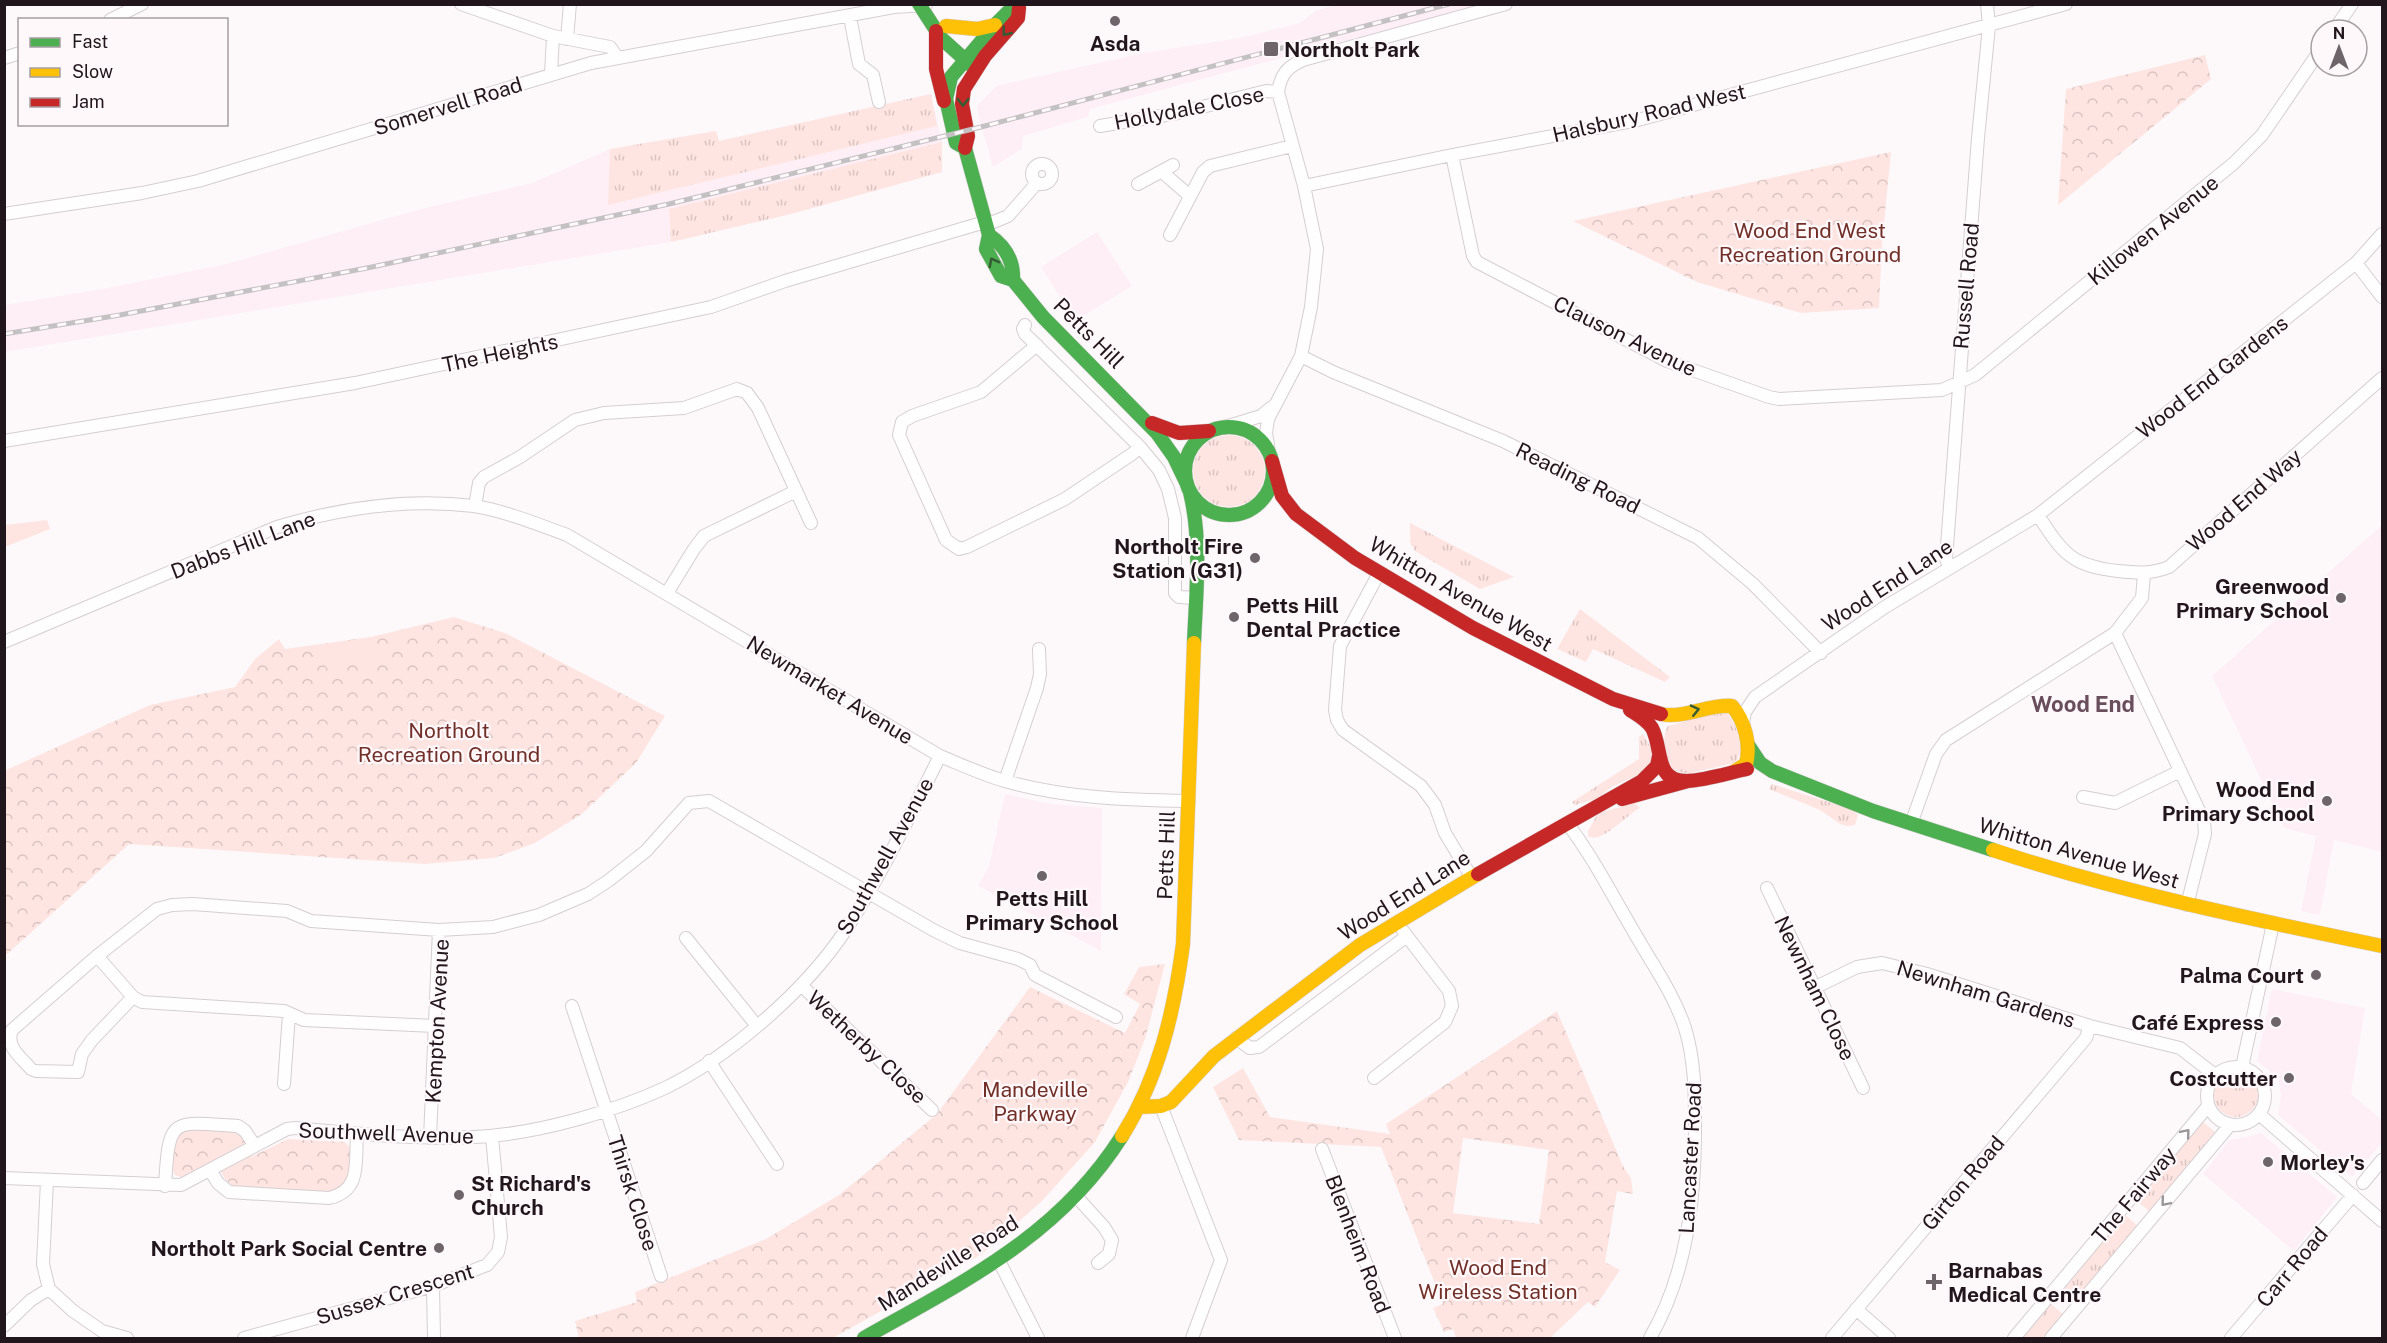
<svg xmlns="http://www.w3.org/2000/svg" width="2387" height="1343" viewBox="0 0 2387 1343" font-family="'Public Sans',sans-serif">
	<defs>
		<pattern id="grass-tufts" width="24" height="20" patternUnits="userSpaceOnUse" patternTransform="scale(1.5)"><rect width="24" height="20" fill="#fee5e2"/><path d="M3 7l-1-3M5 7V3M7 7l1-3M15 17l-1-3M17 17v-4M19 17l1-3" fill="none" stroke="#d9c4c1"/></pattern>
		<pattern id="forest-crowns" width="20" height="18" patternUnits="userSpaceOnUse" patternTransform="scale(1.5)"><rect width="20" height="18" fill="#fee5e2"/><path d="M2 6a3 3 0 1 1 6 0M12 15a3 3 0 1 1 6 0" fill="none" stroke="#d9c4c1"/></pattern>
	</defs>
	<rect width="100%" height="100%" fill="#fdf9fb"/>
	<path fill="#feeff6" d="M1335 5H1480L1090 109 1088 117 1023 136 1022 149 993 167 978 115 977 106 996 86 1143 53 1240 38 1300 23 1315 11Z
		M931 94 942 142V172L791 214 671 242 5 352V305L108 288 226 264 421 209 532 183 610 149 716 131 719 141Z
		M1097 232 1132 286 1083 316 1070 313 1041 267Z
		M2382 525V852L2334 840 2320 915 2301 911 2316 836 2284 828 2212 676Z
		M1005 794 1051 804 1102 808 1101 951 978 886 989 866Z
		M2272 989 2365 1008 2351 1094 2382 1120V1143L2352 1177 2278 1115 2281 1095 2278 1078 2257 1061Z
		M2261 1133 2337 1197 2294 1251 2203 1174 2229 1140 2247 1137Z"/>
	<path fill="url(#grass-tufts)" d="M931 94 937 126 608 205 610 149 716 131 719 141Z
		M942 142V172L791 214 671 242 669 209Z
		M1193 471a36 36 0 1 1 72 0a36 36 0 1 1-72 0Z
		M1410 523 1514 577 1480 589 1415 551 1410 542Z
		M1580 609 1670 677 1665 682 1593 649 1586 662 1557 649Z
		M1717 713H1727C1737 725 1747 752 1734 763L1687 774 1673 770C1667 759 1660 738 1668 726Z
		M1643 734C1674 781 1616 773 1600 798L1575 805 1572 802 1639 759V737Z
		M1772 784 1851 809 1858 815 1855 825 1847 826 1840 824 1820 810 1769 789Z
		M1635 803 1640 808C1626 815 1601 845 1588 836V831L1598 813Z
		M2214 1095a22 22 0 1 1 44 0a22 22 0 1 1-44 0Z
		M2203 1122 2215 1132 2149 1211 2137 1201Z
		M2125 1215 2138 1226 2074 1304 2061 1293Z
		M2051 1304 2063 1314 2042 1338H2022Z"/>
	<path fill="url(#forest-crowns)" fill-rule="evenodd" d="M2205 55 2211 79 2058 205 2066 89Z
		M1891 152 1882 244 1879 308 1801 313 1697 282 1573 221Z
		M454 617 505 633 665 716 636 763 582 814 535 843 494 858 425 864 129 844 5 956 4 771 150 705 235 687 255 659 279 639 285 649 371 637Z
		M1165 964 1145 1039 1128 1082 1095 1142 1042 1201 982 1254 833 1338H579L575 1321 637 1302 635 1292 766 1239 839 1195 937 1114 1030 987 1125 1033 1140 1004 1124 994 1139 967Z
		M1557 1011 1623 1166 1631 1178 1633 1194 1617 1191 1605 1262 1620 1270 1595 1307 1588 1302 1550 1338H1456L1453 1329 1444 1332 1433 1308 1443 1304 1381 1147 1239 1140 1213 1087 1243 1068 1270 1117 1390 1134 1386 1124ZM1463 1138 1549 1150 1539 1224 1453 1213Z
		M189 1127 237 1130 246 1140 253 1156 288 1139 345 1142 351 1149 350 1178 344 1188 330 1192 235 1188 225 1179 215 1161 181 1177 175 1175C170 1167 170 1149 174 1140 176 1133 183 1130 189 1127Z"/>
	<path fill="#fee5e2" d="M47 520 50 529 5 547V525Z
		M371 637 375 661 326 668 323 645Z"/>
	<g fill="none" stroke-linecap="round" stroke-linejoin="round">
		<g stroke="#d5ced1" stroke-width="14">
			<path id="street" d="M461 4 553 36 610 47 618 58
				M850 17 859 64 873 75 879 102
				M110 20 142 4
				M2334 30 2352 4
				M567 39 570 4
				M4 58 20 53
				M551 74 553 36
				M1100 126 1178 113 1266 91 1278 92
				M1452 155 1473 256 1477 262 1667 361 1769 397 1779 399 1942 390 1975 375 2234 163 2262 135 2321 49
				M1032 174a10 10 0 1 1 20 0a10 10 0 1 1-20 0Z
				M1162 172 1190 196
				M1138 184 1173 165
				M1304 186 1452 155 1638 120 2066 4
				M4 214 142 193 198 181 591 63 894 7 926 5
				M986 225 1008 216 1037 183
				M1170 235 1203 172 1210 166 1292 146
				M2356 263 2382 297
				M1025 325 1023 329 1025 334 1140 447 1159 470 1168 489 1175 518V593L1179 597 1196 598
				M1037 345 981 392 912 416 902 422 899 435 946 540 959 549 967 547 1065 499 1132 454 1140 447
				M1301 356 1333 372 1503 441 1698 538 1753 584 1821 653
				M1225 427 1261 416 1272 407
				M4 441 355 383 711 307 785 281 985 222
				M1269 452 1266 433 1268 419 1301 356 1311 307 1317 249 1304 186 1278 92C1281 74 1287 67 1303 60L1506 4
				M475 506 479 483 484 477 520 457 575 420 604 413 684 408 737 389 747 393 758 408 811 523
				M2038 515C2063 554 2072 566 2118 571 2137 573 2151 574 2169 567L2382 378
				M1950 568 1946 559 1978 138 1989 26 1987 4
				M1379 573 1340 646 1335 710 1337 720 1343 730 1421 786 1435 805 1445 833 1472 878
				M667 593 694 549 704 536 796 491
				M2115 633 2204 821 2205 834 2187 905
				M4 642 277 527C340 508 408 498 474 506 505 511 537 524 567 535L940 756C962 765 983 775 1005 781 1064 798 1128 800 1189 801
				M1743 723 1745 712 1755 697 1885 607 2038 515 2356 263 2382 234
				M1005 781 1037 688 1040 674 1039 649
				M2083 797 2115 803 2180 771
				M1567 823C1593 857 1612 895 1634 932 1652 964 1673 992 1685 1028 1695 1061 1695 1093 1695 1127 1695 1201 1687 1274 1650 1338
				M1911 824 1936 754 1946 740 2115 633 2142 598 2144 574
				M1767 888 1863 1088
				M686 938 757 1026
				M97 956 133 997 142 1002 284 1011 304 1020 435 1026
				M801 985 932 1110
				M1816 987 1857 967 1882 963 1927 974 2090 1026 2180 1048 2215 1075
				M133 997 92 1040 82 1054 78 1072 36 1071 31 1069C21 1057 5 1047 12 1030L97 956 157 909 172 905 193 904 287 911 311 921 439 930 493 927 539 915 588 894 608 881 646 851 689 803 709 801 935 931 960 943 1018 959 1030 965 1035 975 1116 1017
				M572 1006 661 1276
				M1236 1038 1250 1048 1259 1047 1407 936
				M709 1061 777 1164
				M2207 1096a29 29 0 1 1 58 0a29 29 0 1 1-58 0Z
				M2242 1067 2273 924
				M1374 1078 1445 1022 1452 1006 1449 991 1403 931
				M284 1084 289 1014
				M1161 1106 1221 1260 1192 1338
				M2259 1114 2382 1221
				M430 1138 439 930
				M1322 1149 1395 1338
				M210 1170 218 1183 229 1192 329 1198C362 1191 355 1161 357 1134
				M4 1178 181 1185 287 1129 295 1128C360 1134 425 1141 490 1136 545 1131 615 1111 665 1088 729 1057 805 991 845 931 881 876 910 815 940 756
				M47 1181 43 1264 49 1289 73 1311 102 1331 127 1338
				M2363 1183 2382 1160
				M165 1186C169 1115 171 1122 238 1126L245 1131 255 1146
				M1075 1195 1104 1227 1112 1240 1109 1254 1098 1263
				M999 1261 1038 1338
				M433 1286 434 1338
				M1856 1309 1889 1338
				M4 1326 31 1300 49 1289
				M244 1338 433 1286 487 1265 498 1252 501 1237 492 1136
				M1832 1338 2086 1038 2090 1026
				M2014 1338 2208 1106
				M2051 1338 2230 1125
				M2231 1338 2353 1195"/>
		</g>
		<g stroke="#d5ced1" stroke-width="15">
			<path id="fast" d="M919 4 941 38 972 66
				M965 148 989 235 986 249 1001 276 1013 280 1043 317 1157 433 1174 457 1186 482
				M965 148 956 143 946 99 951 77 995 25 1009 11 1018 9
				M989 235C1005 246 1014 260 1013 280
				M1185 471a44 44 0 1 1 88 0a44 44 0 1 1-88 0Z
				M1190 492C1202 542 1196 592 1194 643
				M1748 745 1760 763 1772 771 1873 811 1993 850
				M864 1338C963 1282 1059 1236 1122 1136"/>
		</g>
		<g stroke="#d5ced1" stroke-width="15">
			<path id="slow" d="M946 26 977 29 995 25
				M1661 714C1684 719 1708 704 1732 706 1745 721 1751 745 1746 764L1735 771
				M1993 850C2120 892 2251 919 2382 946
				M1140 1107 1161 1106 1171 1102 1214 1056 1360 945 1478 874
				M1122 1136C1159 1077 1174 1012 1183 944L1194 643"/>
		</g>
		<g stroke="#d5ced1" stroke-width="15">
			<path id="jam" d="M936 31V69L944 101
				M965 148 968 136 962 104 964 89 985 56 1018 18 1019 8
				M1152 423 1179 433 1209 431
				M1272 461 1282 496 1296 514 1355 558 1473 628 1613 699 1661 714
				M1630 710C1638 715 1647 720 1652 728 1663 748 1654 782 1687 781 1706 780 1728 773 1747 769
				M1622 799 1688 781
				M1478 874 1642 781 1657 766 1659 756"/>
		</g>
		<use href="#street" stroke="#fffefe" stroke-width="12"/>
		<use href="#fast" stroke="#4caf50" stroke-width="14"/>
		<use href="#slow" stroke="#ffc107" stroke-width="14"/>
		<use href="#jam" stroke="#c62828" stroke-width="14"/>
		<g stroke="#c3c1c2" stroke-width="5">
			<path id="rail" d="M4 334 120 315 367 268 669 204 981 127 1449 4"/>
		</g>
		<use href="#rail" stroke="#fef8fb" stroke-width="3" stroke-dasharray="9" stroke-linecap="butt"/>
	</g>
	<defs><path id="oneway-chevron" d="M-2-3.5L2.5 0L-2 3.5" fill="none" stroke-width="1.6" stroke-linecap="round" stroke-linejoin="round" transform="scale(1.5)"/></defs>
	<g stroke="#345b33">
		<use href="#oneway-chevron" transform="translate(1006 32) rotate(129)"/>
		<use href="#oneway-chevron" transform="translate(963 102) rotate(90)"/>
		<use href="#oneway-chevron" transform="translate(993 262) rotate(-118)"/>
		<use href="#oneway-chevron" transform="translate(1695 710) rotate(-13)"/>
	</g>
	<g stroke="#9b9698">
		<use href="#oneway-chevron" transform="translate(2186 1133) rotate(-50)"/>
		<use href="#oneway-chevron" transform="translate(2165 1202) rotate(130)"/>
	</g>
	<g fill="#6e656a" stroke="#fef8fb" stroke-width="2">
		<circle cx="1115" cy="21" r="6"/>
		<rect x="1263" y="41" width="16" height="16" rx="3"/>
		<circle cx="1255" cy="558" r="6"/>
		<circle cx="2341" cy="598" r="6"/>
		<circle cx="1234" cy="617" r="6"/>
		<circle cx="2327" cy="801" r="6"/>
		<circle cx="1042" cy="876" r="6"/>
		<circle cx="2316" cy="975" r="6"/>
		<circle cx="2276" cy="1022" r="6"/>
		<circle cx="2289" cy="1078" r="6"/>
		<circle cx="2268" cy="1162" r="6"/>
		<circle cx="459" cy="1195" r="6"/>
		<circle cx="439" cy="1248" r="6"/>
		<path d="M1931 1273h6v6h6v6h-6v6h-6v-6h-6v-6h6z"/>
	</g>
	<g text-anchor="middle" dominant-baseline="central" stroke-width="4.5" stroke-linejoin="round" paint-order="stroke">
		<g font-size="21" font-weight="bold" fill="#21161c" stroke="#fef8fb" text-anchor="end">
			<text x="1115" y="43" text-anchor="middle">Asda</text>
			<text x="1284" y="49" text-anchor="start">Northolt Park</text>
			<text x="1243" y="546">Northolt Fire<tspan x="1243" dy="24">Station (G31)</tspan></text>
			<text x="2329" y="586">Greenwood<tspan x="2329" dy="24">Primary School</tspan></text>
			<text x="1246" y="605" text-anchor="start">Petts Hill<tspan x="1246" dy="24">Dental Practice</tspan></text>
			<text x="2315" y="789">Wood End<tspan x="2315" dy="24">Primary School</tspan></text>
			<text x="1042" y="898" text-anchor="middle">Petts Hill<tspan x="1042" dy="24">Primary School</tspan></text>
			<text x="2304" y="975">Palma Court</text>
			<text x="2264" y="1022">Café Express</text>
			<text x="2277" y="1078">Costcutter</text>
			<text x="2280" y="1162" text-anchor="start">Morley's</text>
			<text x="471" y="1183" text-anchor="start">St Richard's<tspan x="471" dy="24">Church</tspan></text>
			<text x="427" y="1248">Northolt Park Social Centre</text>
			<text x="1948" y="1270" text-anchor="start">Barnabas<tspan x="1948" dy="24">Medical Centre</tspan></text>
		</g>
		<g font-size="21" fill="#21161c" stroke="#fef8fb">
			<text transform="translate(448 106) rotate(-17)">Somervell Road</text>
			<text transform="translate(1189 108) rotate(-11)">Hollydale Close</text>
			<text transform="translate(1649 113) rotate(-13)">Halsbury Road West</text>
			<text transform="translate(2153 230) rotate(-39)">Killowen Avenue</text>
			<text transform="translate(1966 286) rotate(-85)">Russell Road</text>
			<text transform="translate(1089 333) rotate(45)">Petts Hill</text>
			<text transform="translate(1625 336) rotate(26)">Clauson Avenue</text>
			<text transform="translate(500 353) rotate(-12)">The Heights</text>
			<text transform="translate(2212 377) rotate(-38)">Wood End Gardens</text>
			<text transform="translate(1578 478) rotate(26)">Reading Road</text>
			<text transform="translate(2244 500) rotate(-41)">Wood End Way</text>
			<text transform="translate(243 545) rotate(-21)">Dabbs Hill Lane</text>
			<text transform="translate(1887 585) rotate(-33)">Wood End Lane</text>
			<text transform="translate(1461 594) rotate(30)">Whitton Avenue West</text>
			<text transform="translate(830 690) rotate(31)">Newmarket Avenue</text>
			<text transform="translate(2079 853) rotate(16)">Whitton Avenue West</text>
			<text transform="translate(1166 855) rotate(-88)">Petts Hill</text>
			<text transform="translate(885 856) rotate(-61)">Southwell Avenue</text>
			<text transform="translate(1404 895) rotate(-32)">Wood End Lane</text>
			<text transform="translate(1815 988) rotate(64)">Newnham Close</text>
			<text transform="translate(1986 994) rotate(17)">Newnham Gardens</text>
			<text transform="translate(437 1021) rotate(-87)">Kempton Avenue</text>
			<text transform="translate(867 1047) rotate(43)">Wetherby Close</text>
			<text transform="translate(386 1133) rotate(2)">Southwell Avenue</text>
			<text transform="translate(1690 1158) rotate(-87)">Lancaster Road</text>
			<text transform="translate(1963 1183) rotate(-50)">Girton Road</text>
			<text transform="translate(633 1193) rotate(72)">Thirsk Close</text>
			<text transform="translate(2134 1195) rotate(-50)">The Fairway</text>
			<text transform="translate(1358 1244) rotate(69)">Blenheim Road</text>
			<text transform="translate(948 1263) rotate(-32)">Mandeville Road</text>
			<text transform="translate(2292 1267) rotate(-50)">Carr Road</text>
			<text transform="translate(395 1294) rotate(-17)">Sussex Crescent</text>
		</g>
		<g font-size="21" fill="#712f27" stroke="#fef8fb">
			<text x="1810" y="230">Wood End West<tspan x="1810" dy="24">Recreation Ground</tspan></text>
			<text x="449" y="730">Northolt<tspan x="449" dy="24">Recreation Ground</tspan></text>
			<text x="1035" y="1089">Mandeville<tspan x="1035" dy="24">Parkway</tspan></text>
			<text x="1498" y="1267">Wood End<tspan x="1498" dy="24">Wireless Station</tspan></text>
		</g>
		<g font-size="22" font-weight="bold" fill="#694e5c" stroke="#fef8fb">
			<text x="2083" y="704">Wood End</text>
		</g>
	</g>
	<rect width="2387" height="1343" fill="none" stroke="#21161c" stroke-width="12"/>
	<rect x="18" y="18" width="210" height="108" fill="#fef8fb" stroke="#a69ea2" stroke-width="1.5"/>
	<rect x="30" y="38" width="30" height="9" fill="#4caf50" stroke="#a69ea2" stroke-width="1.5"/>
	<text x="72" y="48" font-size="18" fill="#21161c">Fast</text>
	<rect x="30" y="68" width="30" height="9" fill="#ffc107" stroke="#a69ea2" stroke-width="1.5"/>
	<text x="72" y="78" font-size="18" fill="#21161c">Slow</text>
	<rect x="30" y="98" width="30" height="9" fill="#c62828" stroke="#a69ea2" stroke-width="1.5"/>
	<text x="72" y="108" font-size="18" fill="#21161c">Jam</text>
	<g transform="translate(2339 48)"><circle r="28" fill="#fef8fb" stroke="#a69ea2" stroke-width="1.5"/>
	<path d="M0-4.5L10 22L0 15L-10 22Z" fill="#6e656a"/>
	<text y="-9" font-size="16" font-weight="bold" text-anchor="middle" fill="#21161c">N</text>
	</g>
</svg>
